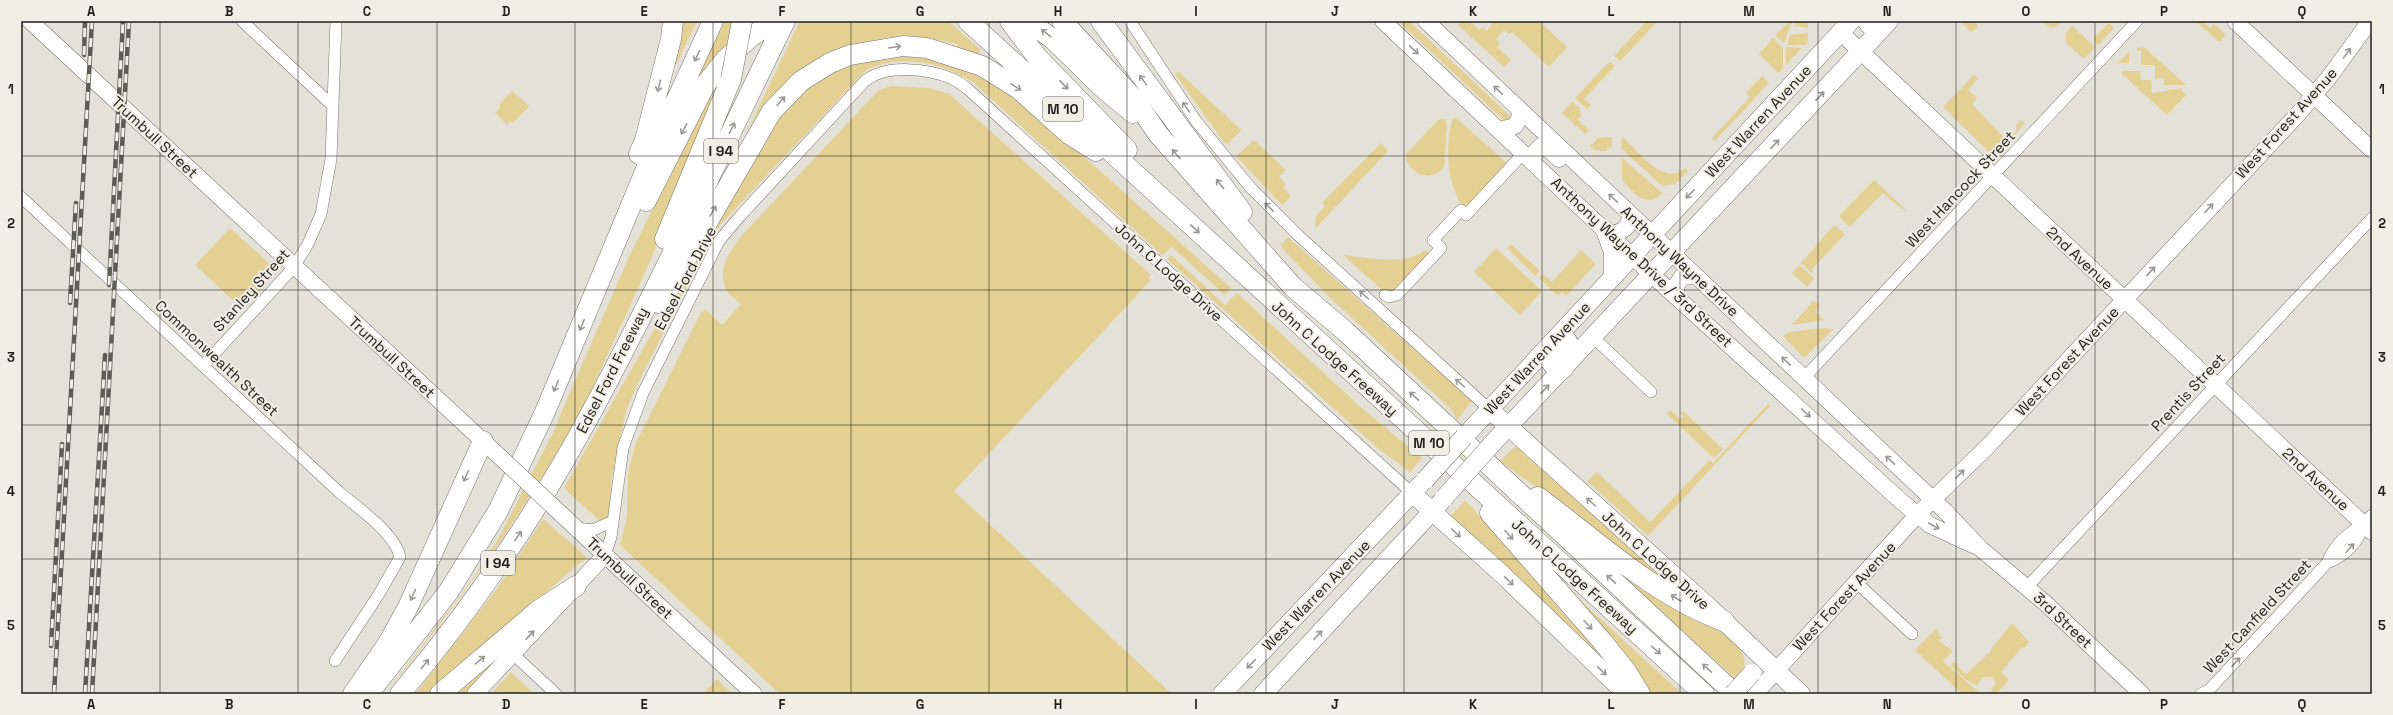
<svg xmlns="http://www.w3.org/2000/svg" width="2393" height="715" viewBox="0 0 2393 715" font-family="'Space Grotesk',sans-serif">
	<rect width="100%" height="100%" fill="#e4e1d8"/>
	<path fill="#e4d093" d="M681 21H697L676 65 673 64Z
		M721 21H734L731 44 687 101Z
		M800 21H948L981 50 977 54 957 47 958 44C940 41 923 35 904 36 878 37 855 45 831 56 781 81 764 97 739 148Z
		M1398 21H1409L1513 119 1508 124Z
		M1462 21H1470L1479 30 1483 27 1487 31 1494 21H1539L1567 47 1549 67 1512 32 1509 34 1504 30 1496 39 1500 43 1497 47 1511 60 1504 67 1458 25Z
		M1647 21H1658L1620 61 1614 56Z
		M1790 21H1792L1784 43 1775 35Z
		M1794 21H1808V28L1795 26Z
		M1960 21H1975L1978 27 1971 32Z
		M2047 21H2063L2053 28 2045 24Z
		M2196 21H2206L2204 23 2210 28 2214 24 2226 35 2219 42Z
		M2107 24H2111L2114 28 2098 45 2093 39Z
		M2072 26 2095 47 2084 59 2066 43V33Z
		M1808 33V41L1805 45H1787L1790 35Z
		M1773 38 1783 48V68L1779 73 1759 54Z
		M1788 47 1802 48 1786 65V49Z
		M2144 47 2186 85H2164V78L2155 79V65H2141V50L2137 51V48Z
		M2129 52V63H2118Z
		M886 56H928L958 64 1000 86 1090 162 1231 288 1225 295 1172 247 1162 255 974 83C943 62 899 53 865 71L720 225 712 236 639 381 626 411 611 480 610 516 602 523 564 488 768 129 813 82 857 62Z
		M1610 61 1615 66 1584 99 1591 105 1587 109 1575 98Z
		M1178 71 1241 130 1228 144 1223 141 1175 74Z
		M2123 71H2140L2141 80H2151L2152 93 2183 88 2182 91 2186 95 2167 115 2121 73Z
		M1974 75 1978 78 1968 90 1977 98 1972 104 2006 140 2017 130 2016 125 2021 120 2025 123 2001 150 1988 151 1943 107Z
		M1762 76 1769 83 1715 141 1712 138 1750 97 1746 93Z
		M892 86 929 88 949 94 1151 275 1148 278 1151 280 954 491 1172 694H780L620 545 627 517 628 474 635 445 700 314 705 309 722 325 741 304C737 300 728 294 726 289 716 268 731 249 744 233L876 93 881 89Z
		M512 91 529 106 513 123 510 121 507 124 495 113 500 108V103Z
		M708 96 716 100C684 183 649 266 611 347 600 371 590 395 577 418 523 515 458 603 389 689L469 584 497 541 558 423 557 422 629 257Z
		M1572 102 1580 108 1581 116 1577 119 1589 130 1585 134 1562 113Z
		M1456 118 1507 163 1468 209 1462 206C1447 181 1445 149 1452 120Z
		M1444 119 1447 122 1444 167C1429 186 1405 170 1406 154L1438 120Z
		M1622 136C1637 150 1664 188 1685 168L1688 171 1675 184 1662 186 1621 148Z
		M1612 137V147L1607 148V151L1594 150 1590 146 1598 138Z
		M1254 140 1286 170 1279 177 1286 184 1283 187 1291 196 1282 205 1236 156Z
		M1381 143 1388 151 1315 229 1316 216 1325 206 1322 203Z
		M1622 158 1662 193C1647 210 1633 192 1622 180Z
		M1874 180 1908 212 1898 206 1883 193 1850 227 1840 218V215Z
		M1834 225 1845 234 1812 269 1814 272 1812 273 1801 263Z
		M230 228 275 269 240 307 195 265Z
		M1288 237 1472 401 1457 420 1452 410 1327 295 1283 249 1281 245Z
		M1511 244 1540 271 1535 276 1507 248Z
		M1496 248 1542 291 1520 315 1474 272Z
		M1425 250 1432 256 1389 296 1344 256 1345 255C1369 258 1405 266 1425 250Z
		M1581 250 1596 264 1566 296 1562 292 1558 296 1539 278 1543 274 1552 282Z
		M1171 255 1225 305 1237 293 1357 404 1422 458 1410 472 1380 450 1167 259Z
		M1799 265 1814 278 1807 287 1792 273Z
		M1814 300 1820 306 1815 311 1824 320 1792 325Z
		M1823 328 1834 329 1806 356 1803 357 1783 336 1789 332Z
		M1768 404 1770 406 1648 536 1587 481 1597 472 1650 522 1710 460 1713 463Z
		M1671 410 1680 420 1684 416 1680 413 1683 411 1723 449 1714 458 1667 414Z
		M1517 447 1690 599 1500 461 1513 448Z
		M1465 500 1547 590 1559 609 1594 646 1621 681 1450 517Z
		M543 519 587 557 578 564 433 694H415L496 590Z
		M1596 553 1730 638C1745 655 1750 660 1737 680Z
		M1569 590 1682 694H1651Z
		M2012 623 2029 642 2024 648 2022 647 2001 672 2009 680 1996 694H1984L1990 693 1996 683 1992 677H1982L1977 686 1965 679 1951 665 1954 662 1966 674 1992 650 1991 649Z
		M1936 629 1942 638 1939 641 1953 651 1943 661 1981 694H1962L1915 650Z
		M523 632 464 694H450Z
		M511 672 534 694H491Z
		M717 679 732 694H703Z"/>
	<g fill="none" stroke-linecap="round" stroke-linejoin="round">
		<g stroke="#78756e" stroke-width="12">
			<path id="street" d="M242 21 333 106
				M1130 21 1196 121 1250 187 1299 236 1489 409
				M21 197 339 492C358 508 395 533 400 557L379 594 335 661
				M1385 295 1389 297 1397 295 1441 248 1433 240 1461 210 1466 215 1519 158
				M1594 338 1651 392
				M203 366 294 267 308 244 321 214 331 159 336 21
				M1804 378 2137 21
				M576 528 593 530 613 521
				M605 555 611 537 623 448 643 393 719 241 741 215 864 82C885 63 929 69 953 79 959 82 964 86 969 90L1413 494
				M2327 563C2346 555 2359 543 2363 524
				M1856 582 1912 634
				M2027 587 2372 218
				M513 654 556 694
				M2201 694 2209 690 2327 563C2339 534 2354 534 2372 515"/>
		</g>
		<g stroke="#78756e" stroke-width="17">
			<path id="secondary" d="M30 21 498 455
				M1383 21 1652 275 1902 502 1930 525 1973 545
				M1426 21 1945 511 1981 549 2044 602 2142 694
				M2235 21 2372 150
				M1840 32 2372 532
				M1500 130 1515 126 1520 117 1519 110
				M1533 161 1535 152 1541 146 1547 148 1559 159
				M1609 234C1622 233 1632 227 1629 213
				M1675 295 1677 284 1682 277 1695 275
				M561 514 754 694
				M475 694 605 555
				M1755 694 1917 515 1987 447 2298 114 2330 76 2370 21"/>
		</g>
		<g stroke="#78756e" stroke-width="19">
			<path id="primary" d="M1866 21 1871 27 1883 28
				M1605 230 1613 252V275
				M1564 369 1554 367 1550 362 1568 341
				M1489 409 1710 608 1801 694
				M1464 437 1851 21
				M1491 445 1889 21
				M1413 494 1504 576 1616 684 1631 694
				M1222 694 1420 485
				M1263 694 1440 503"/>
		</g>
		<g stroke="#78756e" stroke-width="21">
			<path id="highway" d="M968 21 1704 694
				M1010 21 1037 57 1127 150
				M1028 21 1054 40 1103 88 1133 113
				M1062 21 1135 100 1158 134 1293 287 1345 331 1735 694
				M1101 21 1242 212
				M639 154 645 140 671 39 673 21
				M646 201 705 85 725 60 752 36 774 21
				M665 239 731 79
				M658 303 665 295 772 111 801 81 830 63 850 55 903 46 927 48 982 66 1019 89 1069 134 1096 151
				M1538 497C1597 541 1655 596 1724 621
				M1490 513 1602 641 1626 671 1640 694
				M353 694 387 645 408 607 483 441
				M368 694 449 591 498 511 545 412 659 138 713 21
				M400 694C470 611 533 519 585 424 657 292 719 155 785 21
				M440 694 539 610 576 586"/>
		</g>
		<use href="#street" stroke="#fff" stroke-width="11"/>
		<use href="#secondary" stroke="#fff" stroke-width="16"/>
		<use href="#primary" stroke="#fff" stroke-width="18"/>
		<use href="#highway" stroke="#fff" stroke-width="20"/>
		<g stroke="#5e5c57" stroke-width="4.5">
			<path id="rail" d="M84 55 85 21
				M109 285 123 21
				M70 303 76 203
				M51 646 62 444
				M54 694 92 21
				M85 694 105 355
				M92 694 129 21"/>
		</g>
		<use href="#rail" stroke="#f1eee5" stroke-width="3" stroke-dasharray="9" stroke-linecap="butt"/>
		<g stroke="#78756e" stroke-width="17" stroke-linecap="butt">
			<path id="secondary-bridge" d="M498 455 561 514"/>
		</g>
		<g stroke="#78756e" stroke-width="19" stroke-linecap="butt">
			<path id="primary-bridge" d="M1425 480 1464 437
				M1444 498 1491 445
				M1733 694 1752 673"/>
		</g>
		<g stroke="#78756e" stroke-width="21" stroke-linecap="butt">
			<path id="highway-bridge" d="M731 79 742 21"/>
		</g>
		<use href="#secondary-bridge" stroke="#fff" stroke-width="16"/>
		<use href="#primary-bridge" stroke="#fff" stroke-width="18"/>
		<use href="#highway-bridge" stroke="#fff" stroke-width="20"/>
	</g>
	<defs><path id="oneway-shaft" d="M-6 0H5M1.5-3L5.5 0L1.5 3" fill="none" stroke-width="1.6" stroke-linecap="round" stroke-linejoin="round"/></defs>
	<g stroke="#9b9a99">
		<use href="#oneway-shaft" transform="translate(1046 33) rotate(-142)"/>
		<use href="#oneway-shaft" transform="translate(895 47) rotate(-8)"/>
		<use href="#oneway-shaft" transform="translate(1414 50) rotate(43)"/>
		<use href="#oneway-shaft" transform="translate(2347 53) rotate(-54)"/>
		<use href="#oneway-shaft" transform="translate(697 56) rotate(115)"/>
		<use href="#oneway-shaft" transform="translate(1143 80) rotate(-126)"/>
		<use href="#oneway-shaft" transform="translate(1064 85) rotate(47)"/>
		<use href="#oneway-shaft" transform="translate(659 86) rotate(104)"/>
		<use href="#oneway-shaft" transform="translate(1016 87) rotate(34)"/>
		<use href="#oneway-shaft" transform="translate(1498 90) rotate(-136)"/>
		<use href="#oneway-shaft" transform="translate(1820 96) rotate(-47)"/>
		<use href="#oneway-shaft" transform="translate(781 101) rotate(-48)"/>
		<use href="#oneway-shaft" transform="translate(1186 107) rotate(-124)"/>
		<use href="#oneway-shaft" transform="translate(732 128) rotate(-64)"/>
		<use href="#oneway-shaft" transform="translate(684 129) rotate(118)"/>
		<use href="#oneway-shaft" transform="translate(1775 144) rotate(-47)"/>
		<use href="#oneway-shaft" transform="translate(1176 154) rotate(-131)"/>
		<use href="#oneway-shaft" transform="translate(1220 184) rotate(-128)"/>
		<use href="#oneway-shaft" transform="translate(1690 194) rotate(134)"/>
		<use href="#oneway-shaft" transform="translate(1613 198) rotate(-136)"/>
		<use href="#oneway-shaft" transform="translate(1269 207) rotate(-136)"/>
		<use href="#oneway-shaft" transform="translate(2209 208) rotate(-47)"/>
		<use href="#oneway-shaft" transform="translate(713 211) rotate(-60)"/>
		<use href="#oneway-shaft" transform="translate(1195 229) rotate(43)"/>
		<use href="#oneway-shaft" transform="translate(2151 271) rotate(-47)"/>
		<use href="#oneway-shaft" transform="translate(1364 295) rotate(-138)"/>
		<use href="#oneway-shaft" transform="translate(582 325) rotate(113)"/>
		<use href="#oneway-shaft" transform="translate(1786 361) rotate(-137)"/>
		<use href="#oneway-shaft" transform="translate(1460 383) rotate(-138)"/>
		<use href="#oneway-shaft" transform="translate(556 386) rotate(113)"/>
		<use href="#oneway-shaft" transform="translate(1545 389) rotate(-47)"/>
		<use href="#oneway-shaft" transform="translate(1414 396) rotate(-137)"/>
		<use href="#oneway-shaft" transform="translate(1806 413) rotate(43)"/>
		<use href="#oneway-shaft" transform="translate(1890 460) rotate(-137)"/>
		<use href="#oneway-shaft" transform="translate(1960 474) rotate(-46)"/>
		<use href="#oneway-shaft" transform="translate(466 476) rotate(114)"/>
		<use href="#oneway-shaft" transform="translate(1591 502) rotate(-138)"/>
		<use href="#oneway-shaft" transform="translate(1934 526) rotate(28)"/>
		<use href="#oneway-shaft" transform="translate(1456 533) rotate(42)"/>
		<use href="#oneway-shaft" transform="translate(1509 535) rotate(48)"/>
		<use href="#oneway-shaft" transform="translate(518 536) rotate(-56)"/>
		<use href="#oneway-shaft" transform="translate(2350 548) rotate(-48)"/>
		<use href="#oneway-shaft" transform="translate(1611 579) rotate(-137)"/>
		<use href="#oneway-shaft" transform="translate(1509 581) rotate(44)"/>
		<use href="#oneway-shaft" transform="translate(413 595) rotate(114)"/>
		<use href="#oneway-shaft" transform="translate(1676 598) rotate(-147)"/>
		<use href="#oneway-shaft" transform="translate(1588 625) rotate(48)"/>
		<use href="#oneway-shaft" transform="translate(530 635) rotate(-47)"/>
		<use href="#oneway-shaft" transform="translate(1318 635) rotate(-47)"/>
		<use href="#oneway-shaft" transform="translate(1656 650) rotate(42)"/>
		<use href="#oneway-shaft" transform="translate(480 660) rotate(-40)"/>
		<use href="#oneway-shaft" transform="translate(2236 662) rotate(-47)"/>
		<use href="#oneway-shaft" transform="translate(425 664) rotate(-50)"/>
		<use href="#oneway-shaft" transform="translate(1251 664) rotate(134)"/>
		<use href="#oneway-shaft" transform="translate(1707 668) rotate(-137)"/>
		<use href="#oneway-shaft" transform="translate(1602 671) rotate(43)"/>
	</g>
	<path fill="none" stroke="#201f1c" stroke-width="1" stroke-opacity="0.55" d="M160 21V694M298 21V694M437 21V694M575 21V694M713 21V694M851 21V694M989 21V694M1127 21V694M1266 21V694M1404 21V694M1542 21V694M1680 21V694M1818 21V694M1956 21V694M2095 21V694M2233 21V694M21 156H2372M21 290H2372M21 425H2372M21 559H2372"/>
	<g text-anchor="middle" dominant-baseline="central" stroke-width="4" stroke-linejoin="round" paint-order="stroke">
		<g fill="#f1eee5" stroke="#5f5d58" stroke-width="1">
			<rect x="1043" y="97" width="40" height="24" rx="3"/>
			<rect x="704" y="139" width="34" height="24" rx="3"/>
			<rect x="1409" y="431" width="40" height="24" rx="3"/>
			<rect x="481" y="551" width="34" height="24" rx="3"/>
		</g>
		<g font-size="14" font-weight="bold" fill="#201f1c">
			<text x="1063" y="109">M 10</text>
			<text x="721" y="151">I 94</text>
			<text x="1429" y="443">M 10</text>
			<text x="498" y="563">I 94</text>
		</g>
		<g font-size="15" fill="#201f1c" stroke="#f1eee5">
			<text transform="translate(1758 121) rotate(-47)">West Warren Avenue</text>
			<text transform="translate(2286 123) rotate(-48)">West Forest Avenue</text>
			<text transform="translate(155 137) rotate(43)">Trumbull Street</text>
			<text transform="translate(1960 189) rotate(-47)">West Hancock Street</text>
			<text transform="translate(2080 258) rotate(43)">2nd Avenue</text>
			<text transform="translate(1680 261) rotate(43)">Anthony Wayne Drive</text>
			<text transform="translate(1642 262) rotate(43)">Anthony Wayne Drive / 3rd Street</text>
			<text transform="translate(1169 272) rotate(42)">John C Lodge Drive</text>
			<text transform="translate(685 278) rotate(-62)">Edsel Ford Drive</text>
			<text transform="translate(251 290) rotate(-48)">Stanley Street</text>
			<text transform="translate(392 357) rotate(43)">Trumbull Street</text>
			<text transform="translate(217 358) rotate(43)">Commonwealth Street</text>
			<text transform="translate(1335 358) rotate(42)">John C Lodge Freeway</text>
			<text transform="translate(1537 358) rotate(-47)">West Warren Avenue</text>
			<text transform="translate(2067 361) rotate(-47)">West Forest Avenue</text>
			<text transform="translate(612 370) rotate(-63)">Edsel Ford Freeway</text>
			<text transform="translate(2188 392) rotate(-47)">Prentis Street</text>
			<text transform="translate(2316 479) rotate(43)">2nd Avenue</text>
			<text transform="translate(1656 560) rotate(42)">John C Lodge Drive</text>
			<text transform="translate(1575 576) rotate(42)">John C Lodge Freeway</text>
			<text transform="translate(630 578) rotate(43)">Trumbull Street</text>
			<text transform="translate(1316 595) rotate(-46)">West Warren Avenue</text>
			<text transform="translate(1844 596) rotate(-47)">West Forest Avenue</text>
			<text transform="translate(2257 616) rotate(-47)">West Canfield Street</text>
			<text transform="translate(2063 620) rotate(43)">3rd Street</text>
		</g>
	</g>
	<rect width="2393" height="715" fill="none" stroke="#f1eee5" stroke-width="44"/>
	<rect x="22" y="22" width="2349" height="671" fill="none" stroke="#201f1c" stroke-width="1.5"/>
	<g font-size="13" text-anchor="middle" font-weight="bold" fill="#201f1c">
		<text x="91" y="16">A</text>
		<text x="229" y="16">B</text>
		<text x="367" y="16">C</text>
		<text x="506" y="16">D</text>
		<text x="644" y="16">E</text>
		<text x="782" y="16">F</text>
		<text x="920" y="16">G</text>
		<text x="1058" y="16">H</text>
		<text x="1196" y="16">I</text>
		<text x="1335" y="16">J</text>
		<text x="1473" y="16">K</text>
		<text x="1611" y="16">L</text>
		<text x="1749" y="16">M</text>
		<text x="1887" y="16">N</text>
		<text x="2026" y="16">O</text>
		<text x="2164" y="16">P</text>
		<text x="2302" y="16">Q</text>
		<text x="11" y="94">1</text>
		<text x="2382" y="94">1</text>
		<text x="11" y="228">2</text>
		<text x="2382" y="228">2</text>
		<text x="11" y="362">3</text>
		<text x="2382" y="362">3</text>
		<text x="11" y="496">4</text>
		<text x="2382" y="496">4</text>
		<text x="11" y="630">5</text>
		<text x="2382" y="630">5</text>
		<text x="91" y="709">A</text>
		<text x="229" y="709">B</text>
		<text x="367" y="709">C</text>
		<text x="506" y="709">D</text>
		<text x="644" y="709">E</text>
		<text x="782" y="709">F</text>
		<text x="920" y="709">G</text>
		<text x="1058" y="709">H</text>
		<text x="1196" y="709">I</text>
		<text x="1335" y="709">J</text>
		<text x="1473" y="709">K</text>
		<text x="1611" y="709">L</text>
		<text x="1749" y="709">M</text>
		<text x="1887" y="709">N</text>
		<text x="2026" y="709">O</text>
		<text x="2164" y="709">P</text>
		<text x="2302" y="709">Q</text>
	</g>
</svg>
